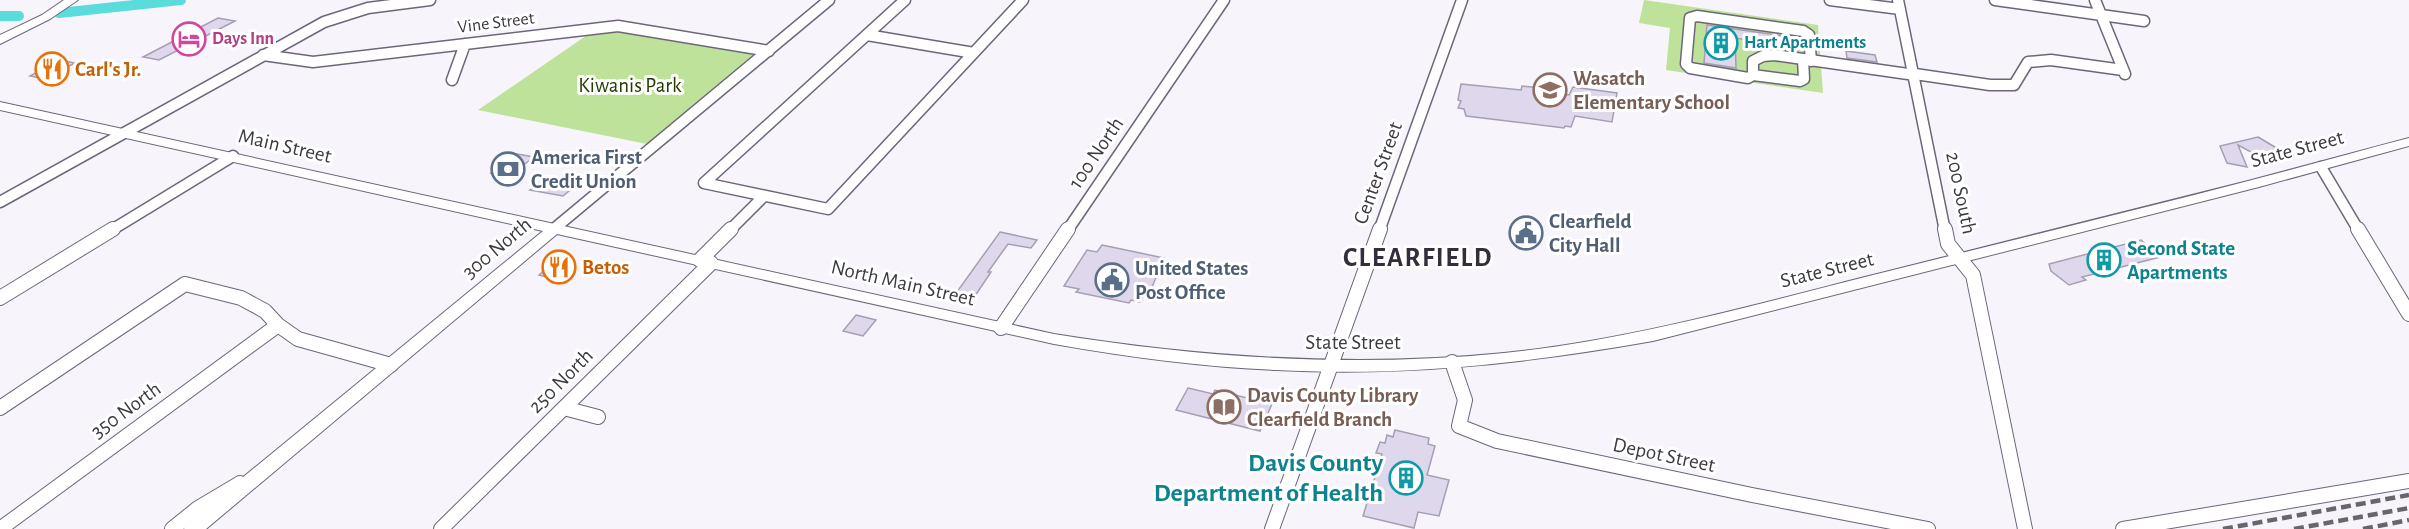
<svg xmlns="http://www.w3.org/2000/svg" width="2409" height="529" viewBox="0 0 2409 529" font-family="'Alegreya Sans',sans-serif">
	<rect width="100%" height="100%" fill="#f7f4fc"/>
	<path fill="#bee299" d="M1644 0 1818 25 1823 93 1666 70 1670 28 1639 23Z
		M611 29 753 53 754 56 647 144 478 110 593 31Z"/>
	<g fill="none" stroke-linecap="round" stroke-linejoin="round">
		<path stroke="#5adbdc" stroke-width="10" d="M59 13 181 0
			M0 16H19"/>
	</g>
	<path fill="#dfd7ec" stroke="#a69fb3" stroke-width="1.5" d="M218 18 235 21 159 60 143 57Z
		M1707 25 1783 36 1782 45 1735 38 1736 68 1704 63Z
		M1846 51 1875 55 1877 62 1847 58Z
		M60 60 75 63 44 79 30 76Z
		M1461 84 1521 90 1522 86 1552 89 1553 93 1569 95 1573 87 1617 93 1612 122 1575 116 1571 127 1565 126 1564 128 1466 116 1464 109 1458 108 1461 101 1458 100Z
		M2258 137 2285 153 2262 158 2238 145 2247 167 2227 163 2220 146Z
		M517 154 534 157 509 176 491 173Z
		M543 180 563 184 575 186 563 196 530 190Z
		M1000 232 1037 240 1031 248 1008 244 988 272H991L975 296 972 295 969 300 954 296Z
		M2141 240 2160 257 2082 277 2086 280 2069 285 2051 271 2049 264Z
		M1102 245 1164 258 1150 292H1146L1140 302 1131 300 1129 303 1076 292 1079 289 1064 286 1087 250 1097 252Z
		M557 258 571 261 551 278 539 275Z
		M856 315 876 320 863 336 843 331Z
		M1188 388 1213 394 1215 390 1272 404 1260 431 1176 410Z
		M1395 430 1429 438 1428 444 1435 446 1427 475 1449 480 1439 516 1418 512 1414 528 1363 516 1382 454 1376 453 1380 442 1385 443 1387 435 1393 437Z"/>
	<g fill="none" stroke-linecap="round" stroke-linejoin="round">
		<g stroke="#6d6678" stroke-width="13">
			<path id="minor-far1" d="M905 0 704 183 828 209 1023 0
				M1830 0 1900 9
				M1898 0 1945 231
				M1995 0 2144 21
				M2095 0 2125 74
				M867 35 974 53
				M263 55 313 62 618 26 769 51
				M1774 55 1803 59 1804 79 1800 81 1753 75V61L1763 56Z
				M1803 59 1915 75
				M1915 74 1990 85H2014L2028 62 2051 60 2123 70
				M1753 75 1748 78 1690 68 1686 64 1690 18 1697 16 1803 31 1809 35 1811 61
				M452 80 465 44
				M2321 167 2359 231
				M0 202 324 22 368 8 430 0
				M555 228 829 0
				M110 231 233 156
				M729 231 764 196
				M1067 231 1224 0
				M1379 231 1462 0"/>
		</g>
		<g stroke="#6d6678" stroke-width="16">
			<path id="minor" d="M1945 229 1948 244 1973 275 2025 529
				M2358 229 2409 314
				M700 260 731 229
				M0 298 113 229
				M1001 328 1068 229
				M1452 362 1465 400 1459 426 1497 441 1752 495 1928 529
				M0 408 185 284 241 298 265 311 278 325 298 339 391 365
				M564 408 598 417
				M0 529 278 325
				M172 529 198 508 240 483
				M441 529 711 263
				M1272 529 1380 229
				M2123 529 2409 481"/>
		</g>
		<g stroke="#6d6678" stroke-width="2">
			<path id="major" d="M64 0H78L50 19 0 44V35L42 15Z
				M0 102 1054 334C1203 358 1353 368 1504 353 1631 340 1754 305 1877 274 2001 243 2125 213 2248 181 2302 167 2355 152 2409 138V146L2259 187 1653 341C1529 363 1403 377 1276 370 1201 367 1128 357 1054 344L557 234 206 529H184L186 524 543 231 0 110Z"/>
		</g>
		<use href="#minor-far1" stroke="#fff" stroke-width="10"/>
		<use href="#minor" stroke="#fff" stroke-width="14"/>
		<use href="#major" fill="#fff" fill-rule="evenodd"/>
		<path stroke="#68656d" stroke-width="4.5" stroke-dasharray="10 5" stroke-linecap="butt" d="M2223 529 2409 495
			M2294 529 2409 508
			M2363 529 2409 520"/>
	</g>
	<defs>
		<g id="hotel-ring" transform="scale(1.725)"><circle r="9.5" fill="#fff" stroke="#d1479c" stroke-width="1.5"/><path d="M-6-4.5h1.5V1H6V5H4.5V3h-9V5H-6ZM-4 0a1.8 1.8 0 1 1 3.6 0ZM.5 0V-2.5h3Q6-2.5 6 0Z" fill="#d1479c"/></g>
		<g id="building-ring" transform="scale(1.725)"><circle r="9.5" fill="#fff" stroke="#0f9aa8" stroke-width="1.5"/><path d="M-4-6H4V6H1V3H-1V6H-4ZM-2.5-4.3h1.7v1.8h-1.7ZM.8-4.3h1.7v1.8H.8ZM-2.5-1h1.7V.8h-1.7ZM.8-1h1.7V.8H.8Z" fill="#0f9aa8"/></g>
		<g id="restaurant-ring" transform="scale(1.725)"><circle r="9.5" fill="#fff" stroke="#e8710a" stroke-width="1.5"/><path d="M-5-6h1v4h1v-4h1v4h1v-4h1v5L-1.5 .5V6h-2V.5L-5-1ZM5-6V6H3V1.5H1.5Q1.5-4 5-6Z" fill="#e8710a"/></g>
		<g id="school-ring" transform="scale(1.725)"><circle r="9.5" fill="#fff" stroke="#8d6e63" stroke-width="1.5"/><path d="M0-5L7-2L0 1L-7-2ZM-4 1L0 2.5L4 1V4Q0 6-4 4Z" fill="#8d6e63"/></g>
		<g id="bank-ring" transform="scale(1.725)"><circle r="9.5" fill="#fff" stroke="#5c6f8a" stroke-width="1.5"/><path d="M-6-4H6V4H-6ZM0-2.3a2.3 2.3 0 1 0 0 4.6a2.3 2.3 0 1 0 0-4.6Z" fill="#5c6f8a"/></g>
		<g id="civic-ring" transform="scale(1.725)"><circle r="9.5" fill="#fff" stroke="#5c6f8a" stroke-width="1.5"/><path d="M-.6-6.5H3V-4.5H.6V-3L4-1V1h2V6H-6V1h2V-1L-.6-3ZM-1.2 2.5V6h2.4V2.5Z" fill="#5c6f8a"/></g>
		<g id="library-ring" transform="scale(1.725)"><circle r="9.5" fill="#fff" stroke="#8d6e63" stroke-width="1.5"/><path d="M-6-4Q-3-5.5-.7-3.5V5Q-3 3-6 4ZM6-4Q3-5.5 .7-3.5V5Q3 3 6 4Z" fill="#8d6e63"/></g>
	</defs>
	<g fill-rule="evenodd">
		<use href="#hotel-ring" x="189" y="39"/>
		<use href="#building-ring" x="1721" y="43"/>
		<use href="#restaurant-ring" x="52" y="69"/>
		<use href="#school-ring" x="1550" y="90"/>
		<use href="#bank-ring" x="508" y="169"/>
		<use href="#civic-ring" x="1526" y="233"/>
		<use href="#building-ring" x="2104" y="260"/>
		<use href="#restaurant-ring" x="559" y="267"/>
		<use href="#civic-ring" x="1112" y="280"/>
		<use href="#library-ring" x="1224" y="407"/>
		<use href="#building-ring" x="1406" y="478"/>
	</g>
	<g text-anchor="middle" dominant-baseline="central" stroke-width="6" stroke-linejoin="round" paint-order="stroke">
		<g font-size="18" fill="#3c3941" stroke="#fff">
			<text transform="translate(496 23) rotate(-7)">Vine Street</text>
		</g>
		<g font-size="18" font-weight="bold" fill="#b23c85" stroke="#fff" text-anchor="start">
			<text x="212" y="39">Days Inn</text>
		</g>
		<g font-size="18" font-weight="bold" fill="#0d838f" stroke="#fff" text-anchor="start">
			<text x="1744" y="43">Hart Apartments</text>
		</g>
		<g font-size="21" font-weight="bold" fill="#c56008" stroke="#fff" text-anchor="start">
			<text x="75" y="69">Carl's Jr.</text>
			<text x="582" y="267">Betos</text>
		</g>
		<g font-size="21" font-weight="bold" fill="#785e54" stroke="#fff" text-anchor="start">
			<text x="1573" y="78">Wasatch<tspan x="1573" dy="24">Elementary School</tspan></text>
			<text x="1247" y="395">Davis County Library<tspan x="1247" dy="24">Clearfield Branch</tspan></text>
		</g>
		<g font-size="21" fill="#263c02" stroke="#fff">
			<text x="630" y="85">Kiwanis Park</text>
		</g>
		<g font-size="21" fill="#3c3941" stroke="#fff">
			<text transform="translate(285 146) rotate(13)">Main Street</text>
			<text transform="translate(2297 149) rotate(-15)">State Street</text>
			<text transform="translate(1096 153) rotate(-56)">100 North</text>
			<text transform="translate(1378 173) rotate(-70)">Center Street</text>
			<text transform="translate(1961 193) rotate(78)">200 South</text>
			<text transform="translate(497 248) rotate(-40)">300 North</text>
			<text transform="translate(1827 270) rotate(-14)">State Street</text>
			<text transform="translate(903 283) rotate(13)">North Main Street</text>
			<text x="1353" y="342">State Street</text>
			<text transform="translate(561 381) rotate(-45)">250 North</text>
			<text transform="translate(126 410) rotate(-36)">350 North</text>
			<text transform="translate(1664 455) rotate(12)">Depot Street</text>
		</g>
		<g font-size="21" font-weight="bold" fill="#4e5e75" stroke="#fff" text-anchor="start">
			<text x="531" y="157">America First<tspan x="531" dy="24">Credit Union</tspan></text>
			<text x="1549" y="221">Clearfield<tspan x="1549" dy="24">City Hall</tspan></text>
			<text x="1135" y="268">United States<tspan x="1135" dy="24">Post Office</tspan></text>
		</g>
		<g font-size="21" font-weight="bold" fill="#0d838f" stroke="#fff" text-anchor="start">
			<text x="2127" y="248">Second State<tspan x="2127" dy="24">Apartments</tspan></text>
		</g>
		<g font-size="26" font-weight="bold" fill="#0d838f" stroke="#fff" text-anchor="end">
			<text x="1383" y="463">Davis County<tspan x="1383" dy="30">Department of Health</tspan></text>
		</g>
		<g font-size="27" font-weight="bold" letter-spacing="1.5" fill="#342d3e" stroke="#fff">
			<text x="1418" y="257">CLEARFIELD</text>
		</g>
	</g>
</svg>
